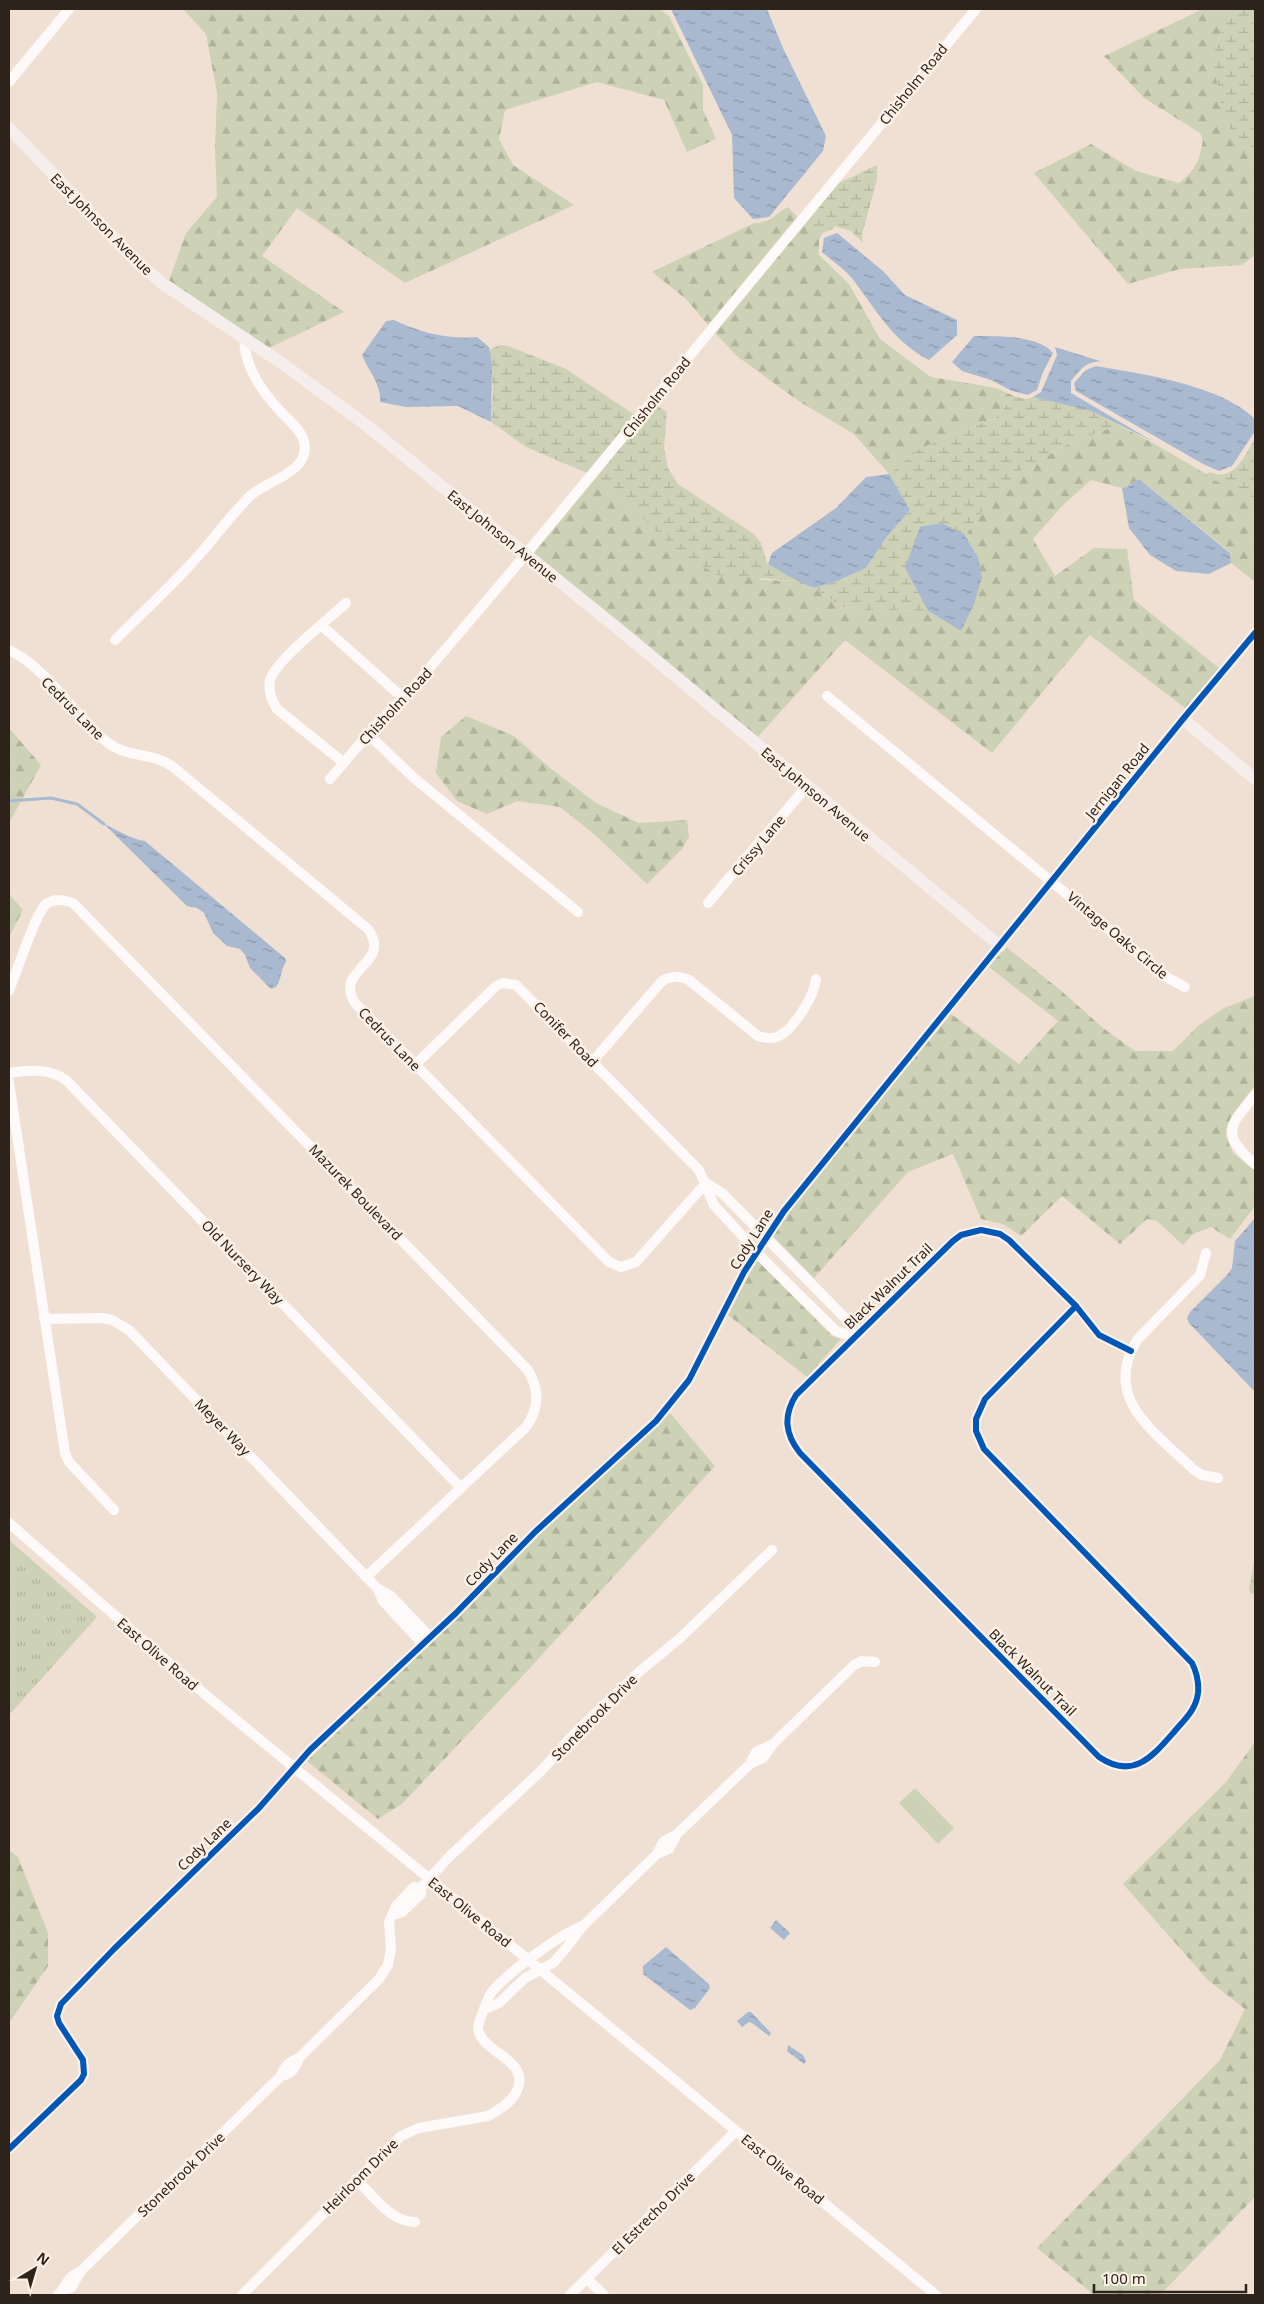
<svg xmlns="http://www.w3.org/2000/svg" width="1264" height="2304" viewBox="0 0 1264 2304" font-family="'Noto Sans',sans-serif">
	<defs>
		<pattern id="grass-tufts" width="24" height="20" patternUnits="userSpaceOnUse" patternTransform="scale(1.25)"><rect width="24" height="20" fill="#cdd1b5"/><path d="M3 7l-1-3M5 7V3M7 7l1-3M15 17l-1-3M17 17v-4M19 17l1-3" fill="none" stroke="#b0b39b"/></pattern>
		<pattern id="forest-firs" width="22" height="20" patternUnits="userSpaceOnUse" patternTransform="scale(1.25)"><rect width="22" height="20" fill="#cdd1b5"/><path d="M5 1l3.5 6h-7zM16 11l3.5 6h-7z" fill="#b0b39b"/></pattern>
		<pattern id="wetland-marsh" width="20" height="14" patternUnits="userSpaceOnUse" patternTransform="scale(1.25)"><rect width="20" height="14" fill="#cdd1b5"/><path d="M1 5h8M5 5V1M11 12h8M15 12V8" fill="none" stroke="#b0b39b"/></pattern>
		<pattern id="water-ripples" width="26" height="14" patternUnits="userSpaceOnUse" patternTransform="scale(1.25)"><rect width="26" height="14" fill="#a9bad0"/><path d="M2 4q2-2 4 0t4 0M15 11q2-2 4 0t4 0" fill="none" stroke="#8a97a8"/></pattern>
	</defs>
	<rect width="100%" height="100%" fill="#f0e0d4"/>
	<path fill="url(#grass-tufts)" d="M9 1540 97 1617 9 1715Z"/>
	<path fill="url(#forest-firs)" d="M183 9H660L669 16 703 85V110L716 139 687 152 664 100 597 82 505 110 499 139 513 165 574 205 405 283 297 208 262 256 344 312 269 348 249 335V332L246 333 169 281 186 233 217 197 215 149 217 93 206 34Z
		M1203 9H1231L1212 56 1244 152 1255 150V255L1242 265 1180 269 1128 284 1034 173 1091 144 1136 171 1179 183C1196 170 1200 160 1203 139L1200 133 1144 98 1104 56Z
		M788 207 797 217 708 325 686 299 652 272 754 223C772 223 774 214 788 207Z
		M805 224 819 239V255L849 284 880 339 931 377 996 388 1014 396 996 418 959 431 918 450 889 474 854 434 800 402 738 357 715 333Z
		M1118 425C1166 448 1209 477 1255 503V582L1231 563 1230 552 1139 479 1127 487 1122 488 1091 480 1062 506 1033 539 1055 576 1094 548 1127 549 1134 600 1219 668 1185 708 1090 635 992 753 845 640 758 737 534 553 595 479 633 509 762 580 797 581 814 588 843 607 867 610 928 611 961 631 978 557 965 536 986 506 1020 471 1068 444Z
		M466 716 514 736 550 768 596 803 639 823 687 820 689 837 682 849 647 884 594 834 560 807 517 801 487 814 457 801 436 773 441 737Z
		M9 728 41 765 9 823Z
		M9 894 23 910 9 937Z
		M1006 947 1058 988 1103 1028 1135 1051H1173L1198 1026 1224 1008 1255 996V1085L1232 1115 1227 1126 1226 1136 1233 1153 1255 1171V1206L1230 1239 1211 1227 1193 1234 1183 1245 1157 1221 1147 1219 1120 1244 1062 1196 1021 1236 1003 1224 981 1219 953 1154 908 1172 814 1278 773 1236 798 1200 951 1014 1019 1064 1058 1021 989 967Z
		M757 1260 832 1336 841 1339 807 1377 728 1315Z
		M670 1413 715 1466 518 1681 402 1804 378 1819 307 1761 459 1617 538 1536Z
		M1255 1742V2197L1160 2295H1094L1037 2248 1220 2060 1245 2009 1208 1980 1123 1884 1226 1782Z
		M9 1850 18 1857 48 1933V1966L9 2023Z"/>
	<path fill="url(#wetland-marsh)" d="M1231 9H1255V150L1244 153 1223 115 1212 56Z
		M877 165V179L862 235 863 243 851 231 835 226 833 229 823 233 819 239 805 224 839 183Z
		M500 345 508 346 566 369 635 415 587 473 526 447 491 422 493 391 489 350Z
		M1014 396 1026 399 1033 397 1091 411 1118 425 1068 444 1020 471 986 506 965 536 942 523 905 568 928 611 867 610 843 607 814 588 835 582 866 568 886 538 910 510 889 474 918 450 959 431 996 418Z
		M656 405 667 412 664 448 668 468 678 484 754 534 761 543 767 563 797 581 717 575 675 549 633 509 595 479Z
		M1255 439V503L1205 475 1210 472C1234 483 1244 456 1255 439Z
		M1255 1558V1594L1250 1593 1249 1588Z"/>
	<path fill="#cdd1b5" d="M915 1788 954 1828 938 1844 899 1803Z"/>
	<path fill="url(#water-ripples)" d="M671 9H767L783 48 826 136 823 151 769 217 753 219 734 198 732 135Z
		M837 233 883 271 905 295 957 320V335L929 360C893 342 875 308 851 277 843 268 831 260 822 252L824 238Z
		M394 320C418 332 449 340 477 337L489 347 492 366 491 422 458 406 406 407 380 402C382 386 368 370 362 355L386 321Z
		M974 336C996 336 1039 335 1053 353L1043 372 1037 390 1028 395 1012 391 991 380 962 371 952 362Z
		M1055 347 1103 362C1088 359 1080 370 1071 381V393L1154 442 1091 411 1033 397 1041 392 1057 355Z
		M1096 366C1143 374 1221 385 1255 419V431L1232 466 1219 471 1203 464 1076 391 1074 383 1086 370Z
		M889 474 910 510 886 538 866 568 835 582 814 588 797 581 768 564 772 553 836 508 866 477Z
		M1139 479 1230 553 1231 563 1209 574 1176 571 1150 555 1129 528 1122 488 1127 487Z
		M942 523 964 534 978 557 982 577 974 604 961 631 928 611 905 568 920 527Z
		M104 824C118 830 130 839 145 841L285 958 286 962C280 970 282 979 276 987L271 989 250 968 245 955 240 949 227 946 213 933 204 913 197 908 187 906Z
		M1255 1218V1392L1189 1323 1187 1318 1190 1312 1227 1275 1232 1268 1235 1241Z
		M776 1920 790 1933 784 1940 770 1928Z
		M666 1947 709 1984 710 1988 695 2008 690 2010 643 1974V1966Z
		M748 2012H751L771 2033 769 2036 752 2023 749 2022 742 2027 737 2021Z
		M788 2045 803 2055 806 2061 804 2064 787 2051Z"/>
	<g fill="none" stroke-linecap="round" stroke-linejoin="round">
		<path stroke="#a9bad0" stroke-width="3" d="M9 801 51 798 77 804 104 824"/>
		<path stroke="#fdfaf9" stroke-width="10" d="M9 82 69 9
			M322 626 403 698
			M115 640C140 615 166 591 190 565 211 543 228 518 250 496 267 480 312 472 304 441 301 431 291 422 283 414 263 393 245 369 244 339
			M9 650C46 667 75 716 107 742 126 758 151 752 172 766L368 929C393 965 333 968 355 1003L609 1262 621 1267 636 1262 706 1183
			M827 696 1168 978 1185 987
			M368 734 414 778 578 912
			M344 763 277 709C272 701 268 690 270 680 276 660 328 620 346 603
			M330 779 376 725 411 690 526 554 976 9
			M708 903 807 786
			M9 991C16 974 35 914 46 904 55 898 64 900 73 903L528 1370C539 1389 540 1408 526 1427L366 1577
			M593 1061 662 981C671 976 679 975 689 980L758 1036C764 1038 770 1039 777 1037 794 1030 814 996 816 979
			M415 1065 496 986 503 983 516 985 699 1170 714 1205 766 1262 836 1331 854 1337
			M9 1073C28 1070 49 1068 66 1080L461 1488
			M9 1082 65 1453 69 1462 114 1510
			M1255 1095C1229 1127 1220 1134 1255 1164
			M706 1183 722 1193 849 1322 854 1337
			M1206 1253 1200 1275 1137 1340C1101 1399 1156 1433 1194 1470L1202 1475 1218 1478
			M1076 1306 985 1399 976 1419V1431L984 1449 1192 1663C1197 1673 1199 1682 1198 1693 1196 1710 1184 1720 1174 1732 1152 1757 1133 1780 1099 1757L800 1453C785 1434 783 1416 796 1395L953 1241 961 1235 981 1230 1000 1234 1009 1240 1076 1306 1099 1335 1131 1351
			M44 1319 103 1318 112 1320 129 1330 378 1589 391 1596 430 1637
			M9 1523 207 1696 936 2295
			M378 1589 383 1601 423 1644
			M750 1764 763 1758 773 1744 854 1665 862 1661 875 1662
			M657 1854 669 1849 677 1834 750 1764 756 1752 773 1744
			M393 1915 402 1912 421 1894V1888L449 1857 542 1770 573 1735 640 1671 679 1639 772 1550
			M485 2009 499 2003 525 1978 553 1963 563 1952 583 1926 657 1854 663 1842 677 1834
			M281 2076C292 2074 295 2069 299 2058L379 1979 388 1965 391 1948 389 1922 396 1906 414 1887 421 1888
			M9 2149 81 2080 84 2074 83 2060 59 2023 57 2016 61 2004 114 1949 259 1808 310 1750 456 1613 535 1532 656 1421 689 1380 744 1272 784 1211 1183 719 1255 633
			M356 2179C373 2195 390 2222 415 2222
			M587 2279 604 2295
			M63 2290 71 2288 81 2271
			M58 2295C68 2285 65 2278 81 2271L281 2076C284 2066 289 2062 299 2058
			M242 2295 401 2136 419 2128 488 2116C499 2110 514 2101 518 2088 528 2058 482 2054 478 2028 478 2023 488 1998 491 1993 506 1974 560 1934 583 1926
			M570 2295 736 2131"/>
		<path stroke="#f6eeec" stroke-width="12" d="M9 128 136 261 162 283 283 364 366 425 627 636 1000 946
			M1183 719 1255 779"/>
		<g stroke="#fcf0e7" stroke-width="9">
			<path id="cycleway" d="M1076 1306 985 1399 976 1419V1431L984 1449 1192 1663C1197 1673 1199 1682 1198 1693 1196 1710 1184 1720 1174 1732 1152 1757 1133 1780 1099 1757L800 1453C785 1434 783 1416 796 1395L953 1241 961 1235 981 1230 1000 1234 1009 1240 1076 1306 1099 1335 1131 1351
				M9 2149 81 2080 84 2074 83 2060 59 2023 57 2016 61 2004 114 1949 259 1808 310 1750 456 1613 535 1532 656 1421 689 1380 744 1272 784 1211 1183 719 1255 633"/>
		</g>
		<use href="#cycleway" stroke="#0057b8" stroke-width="6"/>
	</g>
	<g text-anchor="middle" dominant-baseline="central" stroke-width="5" stroke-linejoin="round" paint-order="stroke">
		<g font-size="14" fill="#2e231a" stroke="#fcf0e7">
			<text transform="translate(913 84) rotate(-51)">Chisholm Road</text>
			<text transform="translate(102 224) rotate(45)">East Johnson Avenue</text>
			<text transform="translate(656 397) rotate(-51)">Chisholm Road</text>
			<text transform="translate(503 536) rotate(39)">East Johnson Avenue</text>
			<text transform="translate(395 706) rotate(-47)">Chisholm Road</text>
			<text transform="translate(73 708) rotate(45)">Cedrus Lane</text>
			<text transform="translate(1117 781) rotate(-51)">Jernigan Road</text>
			<text transform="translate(816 794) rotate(40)">East Johnson Avenue</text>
			<text transform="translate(758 845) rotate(-50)">Crissy Lane</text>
			<text transform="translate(1118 935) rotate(40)">Vintage Oaks Circle</text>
			<text transform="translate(566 1034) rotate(46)">Conifer Road</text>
			<text transform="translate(390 1039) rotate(46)">Cedrus Lane</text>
			<text transform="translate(356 1192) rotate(46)">Mazurek Boulevard</text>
			<text transform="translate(751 1239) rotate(-58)">Cody Lane</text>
			<text transform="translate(243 1262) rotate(46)">Old Nursery Way</text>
			<text transform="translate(888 1286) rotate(-44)">Black Walnut Trail</text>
			<text transform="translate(223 1427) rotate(46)">Meyer Way</text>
			<text transform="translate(491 1559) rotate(-46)">Cody Lane</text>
			<text transform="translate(158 1654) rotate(41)">East Olive Road</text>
			<text transform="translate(1033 1672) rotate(45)">Black Walnut Trail</text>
			<text transform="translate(594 1717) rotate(-45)">Stonebrook Drive</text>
			<text transform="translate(204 1844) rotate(-44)">Cody Lane</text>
			<text transform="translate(470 1912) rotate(39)">East Olive Road</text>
			<text transform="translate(783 2169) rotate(39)">East Olive Road</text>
			<text transform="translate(181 2174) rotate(-44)">Stonebrook Drive</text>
			<text transform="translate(360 2176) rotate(-45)">Heirloom Drive</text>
			<text transform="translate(653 2213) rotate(-45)">El Estrecho Drive</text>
		</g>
	</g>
	<rect width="1264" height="2304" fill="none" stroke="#2e231a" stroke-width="20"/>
	<g transform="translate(35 2269) rotate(38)" stroke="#fcf0e7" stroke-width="4" paint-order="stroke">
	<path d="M0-4L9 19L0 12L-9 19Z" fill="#2e231a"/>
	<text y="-8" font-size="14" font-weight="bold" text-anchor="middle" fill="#2e231a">N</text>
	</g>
	<path d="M1094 2284v8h152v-8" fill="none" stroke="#2e231a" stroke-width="2.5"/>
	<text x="1102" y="2284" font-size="15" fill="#2e231a" stroke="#fcf0e7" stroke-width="4" paint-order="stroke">100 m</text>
</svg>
